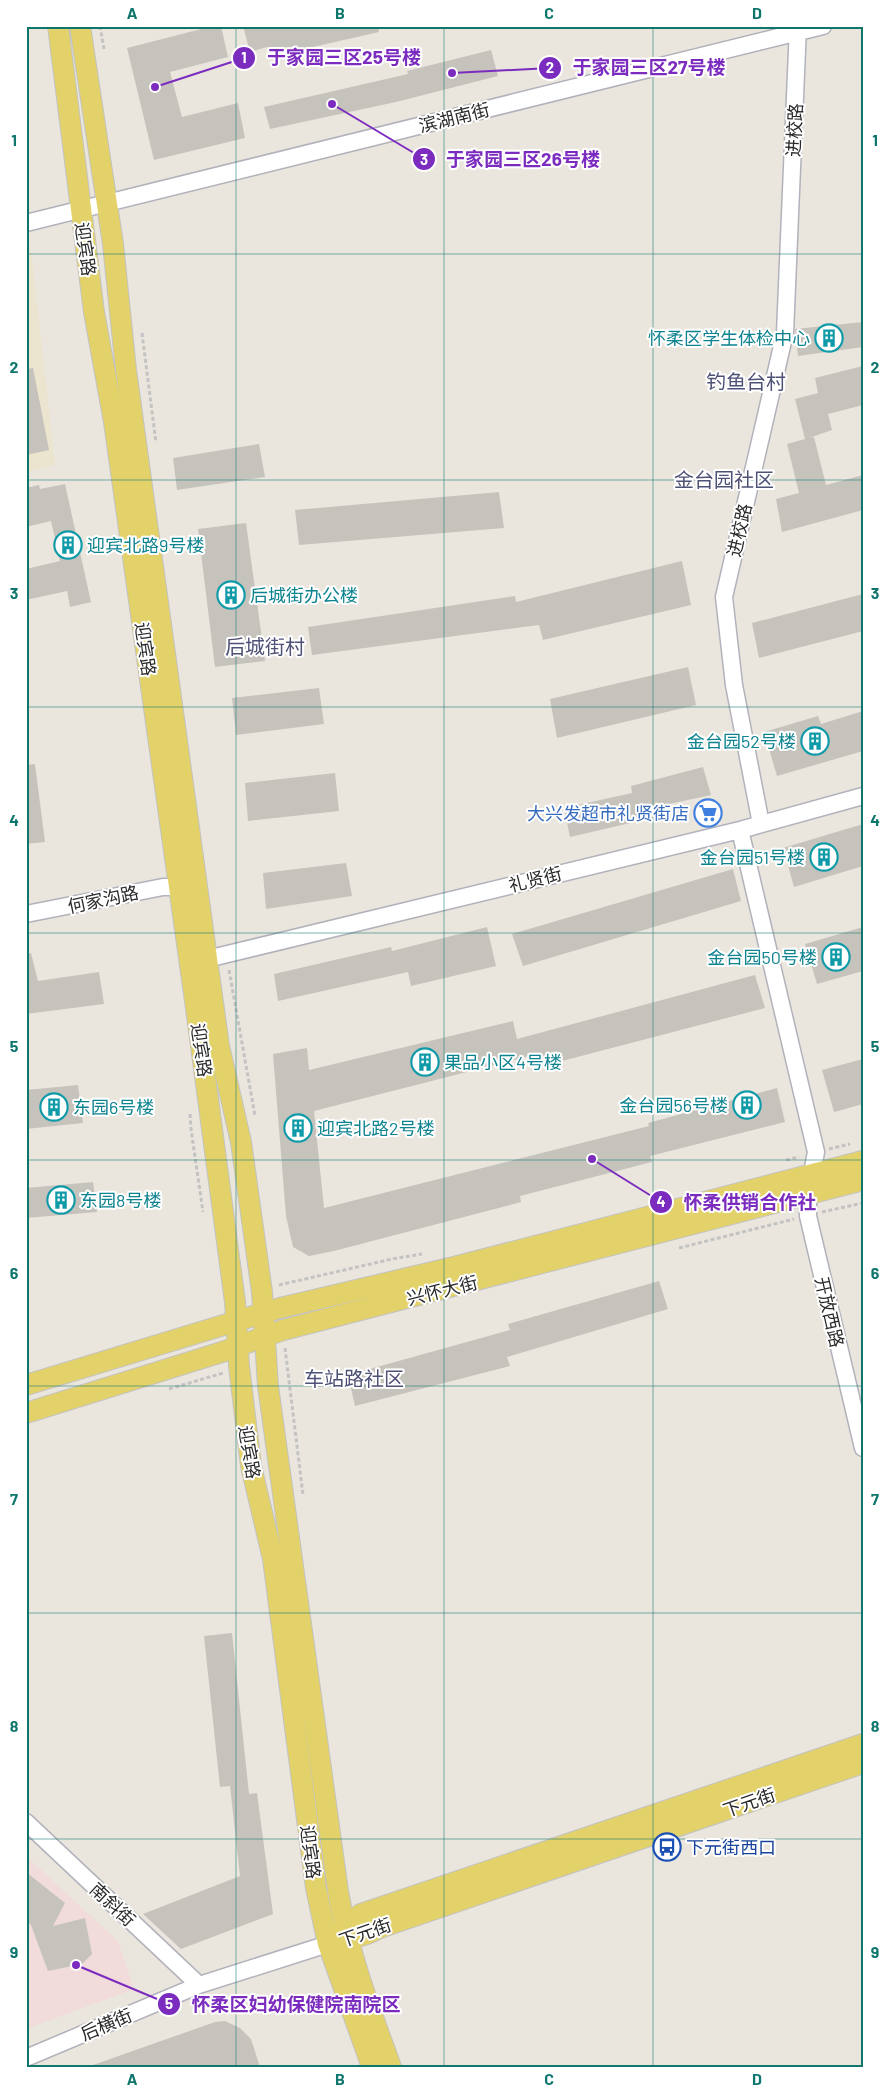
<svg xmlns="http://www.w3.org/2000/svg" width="889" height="2093" viewBox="0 0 889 2093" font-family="Barlow,'Noto Sans SC',sans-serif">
	<rect width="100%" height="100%" fill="#ebe6dd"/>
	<path fill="#ebe4ce" d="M31 250 55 465 26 472V251Z"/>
	<path fill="#f1dcdb" d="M26 1856 118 1941 134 1989 26 2029Z"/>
	<path fill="#c6c3bd" d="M213 26H221L228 57 170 72 182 117 238 103 245 138 154 160 127 48Z
		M243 26H378L379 32 269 57 267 47 250 52Z
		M491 50 498 76 396 102 270 129 264 107 408 74 407 71Z
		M863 322V347L798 356 795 329Z
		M863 366V405L828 414 832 430 809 438 814 437 826 485 863 475V510L782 532 776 499 799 493 787 444 805 439 795 399 818 393 815 378Z
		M33 368 49 450 26 455V369Z
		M259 444 265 477 177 490 173 458Z
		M65 484 91 602 70 607 67 591 26 600V569L60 561 51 521 26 527V488L39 485 40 489Z
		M499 492 504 528 299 545 295 510Z
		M246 523 265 661 215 667 198 529Z
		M682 561 691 605 543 640 539 625 312 655 308 627 515 596 516 602Z
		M863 594V631L759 658 752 623Z
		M688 667 696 705 557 738 550 699Z
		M319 688 324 724 236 735 232 698Z
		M863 711V751L777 776 764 732 818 716 821 724Z
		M35 764 45 842 26 844V765Z
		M703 767 711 795 637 811 639 821 570 837 564 808 632 793 631 786Z
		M335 773 339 811 248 821 245 783Z
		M863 824V866L794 887 783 848Z
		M346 863 352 896 266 909 263 873Z
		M733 869 741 901 523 966 512 934Z
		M487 927 496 966 411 986 408 972 278 1001 274 974 391 947 392 951Z
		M863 927V971L817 984 805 944Z
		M31 953 38 981 99 972 104 1004 26 1014V954Z
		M755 975 765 1008 539 1067 537 1054 314 1111 324 1208 649 1126 648 1123 777 1088 785 1122 650 1156 652 1162 520 1196 521 1202 334 1251 309 1256 293 1247 286 1216 273 1054 307 1048 309 1070 513 1021 517 1039Z
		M863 1059V1104L834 1112 822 1070Z
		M78 1085 83 1123 26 1129V1090Z
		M93 1182 97 1212 26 1218V1188Z
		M659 1281 668 1309 507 1357 510 1366 355 1406 348 1375 510 1330 508 1324Z
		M232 1633 249 1794 257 1793 273 1914 181 1949 143 1914 240 1876 230 1786 220 1787 204 1636Z
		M26 1872 65 1903 53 1926 85 1918 92 1954 82 1964 48 1971 31 1925 26 1921Z
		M225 2021 240 2028 251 2039 260 2067H93V2065L215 2022Z"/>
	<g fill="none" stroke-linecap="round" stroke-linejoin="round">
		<g stroke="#b1b2bc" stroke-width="19">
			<path id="minor" d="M26 223 823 26
				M761 824 734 685 724 597 785 333 798 26
				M740 830 816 1152 808 1195V1216L863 1448
				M26 914 163 887H179
				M207 959 740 830 863 796
				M26 1822 199 1985
				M26 2058 199 1985 328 1944"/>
		</g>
		<g stroke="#c3c3c3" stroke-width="22">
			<path id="major" d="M58 26 94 312 114 422 195 1001 235 1302 239 1366 251 1466 273 1559 316 1888 328 1944 372 2067
				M80 26 113 244 126 370 219 1046 241 1142 262 1292 268 1386 338 1891C348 1952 370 2009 391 2067
				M26 1385 280 1308 454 1267 863 1161
				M26 1413 222 1352 283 1330 863 1180
				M337 1933 344 1925 361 1914 863 1744
				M337 1943 367 1934 382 1927 863 1763"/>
		</g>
		<path stroke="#c3c3c3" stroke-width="3" stroke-dasharray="4 2.5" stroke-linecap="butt" d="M100 26 104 49
			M142 333 156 443
			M229 970 255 1116
			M190 1114 191 1129 203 1212
			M829 1149 850 1144
			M786 1160 799 1157
			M822 1212 863 1203
			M679 1248 794 1219
			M279 1285 392 1259 422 1254
			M285 1348 303 1495
			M169 1389 223 1373"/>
		<use href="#minor" stroke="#fff" stroke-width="16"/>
		<use href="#major" stroke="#e3d26a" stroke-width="20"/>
	</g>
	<path fill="none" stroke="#0f766e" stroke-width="1" stroke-opacity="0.55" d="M236 26V2067M444 26V2067M653 26V2067M26 254H863M26 480H863M26 707H863M26 933H863M26 1160H863M26 1386H863M26 1613H863M26 1839H863"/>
	<defs>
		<g id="building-ring" transform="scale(1.4375)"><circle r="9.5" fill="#fff" stroke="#0f9aa8" stroke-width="1.5"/><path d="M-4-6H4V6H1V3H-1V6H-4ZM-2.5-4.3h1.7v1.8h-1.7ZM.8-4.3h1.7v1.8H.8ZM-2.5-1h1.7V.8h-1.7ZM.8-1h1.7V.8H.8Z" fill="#0f9aa8"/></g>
		<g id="supermarket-ring" transform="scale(1.4375)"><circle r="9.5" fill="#fff" stroke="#3f7fe0" stroke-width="1.5"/><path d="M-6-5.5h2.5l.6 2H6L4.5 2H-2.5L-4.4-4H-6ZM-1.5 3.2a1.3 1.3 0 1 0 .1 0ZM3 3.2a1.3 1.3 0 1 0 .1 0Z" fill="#3f7fe0"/></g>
		<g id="bus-ring" transform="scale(1.4375)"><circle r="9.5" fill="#fff" stroke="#1a4fb4" stroke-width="1.5"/><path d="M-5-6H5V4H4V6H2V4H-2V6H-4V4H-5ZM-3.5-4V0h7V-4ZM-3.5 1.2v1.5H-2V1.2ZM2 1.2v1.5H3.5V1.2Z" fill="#1a4fb4"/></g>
	</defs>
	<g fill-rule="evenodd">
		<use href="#building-ring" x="829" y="338"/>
		<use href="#building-ring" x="68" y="545"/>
		<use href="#building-ring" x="231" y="595"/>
		<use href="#building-ring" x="815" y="741"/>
		<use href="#supermarket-ring" x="708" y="813"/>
		<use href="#building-ring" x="824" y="857"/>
		<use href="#building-ring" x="836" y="957"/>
		<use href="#building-ring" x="425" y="1062"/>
		<use href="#building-ring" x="747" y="1105"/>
		<use href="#building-ring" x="54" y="1107"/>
		<use href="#building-ring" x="298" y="1128"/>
		<use href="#building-ring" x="61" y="1200"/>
		<use href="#bus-ring" x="667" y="1847"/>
	</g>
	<g text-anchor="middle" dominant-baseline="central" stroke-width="4" stroke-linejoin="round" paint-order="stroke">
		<g font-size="18" fill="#2a2a2a" stroke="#fff">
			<text transform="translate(454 117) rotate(-14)">滨湖南街</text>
			<text transform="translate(794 130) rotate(-87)">进校路</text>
			<text transform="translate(86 249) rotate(82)">迎宾路</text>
			<text transform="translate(739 530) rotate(-77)">进校路</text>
			<text transform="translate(146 649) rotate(82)">迎宾路</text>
			<text transform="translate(535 879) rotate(-14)">礼贤街</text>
			<text transform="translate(103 899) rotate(-12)">何家沟路</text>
			<text transform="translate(202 1050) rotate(82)">迎宾路</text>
			<text transform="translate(442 1290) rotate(-14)">兴怀大街</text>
			<text transform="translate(830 1312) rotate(77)">开放西路</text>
			<text transform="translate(250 1452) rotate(81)">迎宾路</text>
			<text transform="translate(749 1802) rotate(-19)">下元街</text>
			<text transform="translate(311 1852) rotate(83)">迎宾路</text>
			<text transform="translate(113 1904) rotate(43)">南斜街</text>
			<text transform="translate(365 1932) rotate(-19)">下元街</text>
			<text transform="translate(106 2024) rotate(-23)">后横街</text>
		</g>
		<g font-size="18" fill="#0d838f" stroke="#fff" text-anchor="start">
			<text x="810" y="338" text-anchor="end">怀柔区学生体检中心</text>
			<text x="87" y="545">迎宾北路9号楼</text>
			<text x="250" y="595">后城街办公楼</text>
			<text x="796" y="741" text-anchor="end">金台园52号楼</text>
			<text x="805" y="857" text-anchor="end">金台园51号楼</text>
			<text x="817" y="957" text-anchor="end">金台园50号楼</text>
			<text x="444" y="1062">果品小区4号楼</text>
			<text x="728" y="1105" text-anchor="end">金台园56号楼</text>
			<text x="73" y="1107">东园6号楼</text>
			<text x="317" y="1128">迎宾北路2号楼</text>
			<text x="80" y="1200">东园8号楼</text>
		</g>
		<g font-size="18" fill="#366cbe" stroke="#fff" text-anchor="end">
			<text x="689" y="813">大兴发超市礼贤街店</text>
		</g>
		<g font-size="18" fill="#164399" stroke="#fff" text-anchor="start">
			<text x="686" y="1847">下元街西口</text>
		</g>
		<g font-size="20" fill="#4f5277" stroke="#fff">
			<text x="746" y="381">钓鱼台村</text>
			<text x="724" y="479">金台园社区</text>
			<text x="265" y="646">后城街村</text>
			<text x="354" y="1378">车站路社区</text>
		</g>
	</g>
	<path fill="none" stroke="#7b2cbf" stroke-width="2" d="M155 87L244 58M452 73L550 68M332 104L424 159M592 1159L661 1202M76 1965L169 2004"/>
	<g fill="#7b2cbf" stroke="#fff" stroke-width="2">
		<circle cx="155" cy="87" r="5"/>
		<circle cx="452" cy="73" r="5"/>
		<circle cx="332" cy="104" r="5"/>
		<circle cx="592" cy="1159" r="5"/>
		<circle cx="76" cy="1965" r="5"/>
		<circle cx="244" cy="58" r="12"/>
		<circle cx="550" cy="68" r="12"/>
		<circle cx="424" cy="159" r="12"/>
		<circle cx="661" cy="1202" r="12"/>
		<circle cx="169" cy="2004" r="12"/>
	</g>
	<g font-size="15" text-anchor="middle" font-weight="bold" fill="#fff">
		<text x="244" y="63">1</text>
		<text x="550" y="73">2</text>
		<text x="424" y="165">3</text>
		<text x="661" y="1207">4</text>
		<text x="169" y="2009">5</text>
	</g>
	<g font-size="19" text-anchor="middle" font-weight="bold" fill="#7b2cbf" stroke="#fff" stroke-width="4" stroke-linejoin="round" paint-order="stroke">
		<text x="344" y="64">于家园三区25号楼</text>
		<text x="649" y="74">于家园三区27号楼</text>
		<text x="523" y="166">于家园三区26号楼</text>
		<text x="750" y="1209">怀柔供销合作社</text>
		<text x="296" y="2011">怀柔区妇幼保健院南院区</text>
	</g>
	<rect width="889" height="2093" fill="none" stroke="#ffffff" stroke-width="55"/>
	<rect x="28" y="28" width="834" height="2038" fill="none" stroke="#0f766e" stroke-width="2"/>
	<g font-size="16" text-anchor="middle" font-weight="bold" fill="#0f766e">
		<text x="132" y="19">A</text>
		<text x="340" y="19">B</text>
		<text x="549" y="19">C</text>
		<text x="757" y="19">D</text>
		<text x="14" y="146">1</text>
		<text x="875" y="146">1</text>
		<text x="14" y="373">2</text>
		<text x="875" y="373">2</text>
		<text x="14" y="599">3</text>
		<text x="875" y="599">3</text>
		<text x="14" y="826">4</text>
		<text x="875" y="826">4</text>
		<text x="14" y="1052">5</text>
		<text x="875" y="1052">5</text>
		<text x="14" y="1279">6</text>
		<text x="875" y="1279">6</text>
		<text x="14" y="1505">7</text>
		<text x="875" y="1505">7</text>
		<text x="14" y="1732">8</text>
		<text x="875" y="1732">8</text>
		<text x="14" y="1958">9</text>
		<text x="875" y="1958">9</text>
		<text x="132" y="2085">A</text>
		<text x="340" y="2085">B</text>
		<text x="549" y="2085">C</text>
		<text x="757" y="2085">D</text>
	</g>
</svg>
